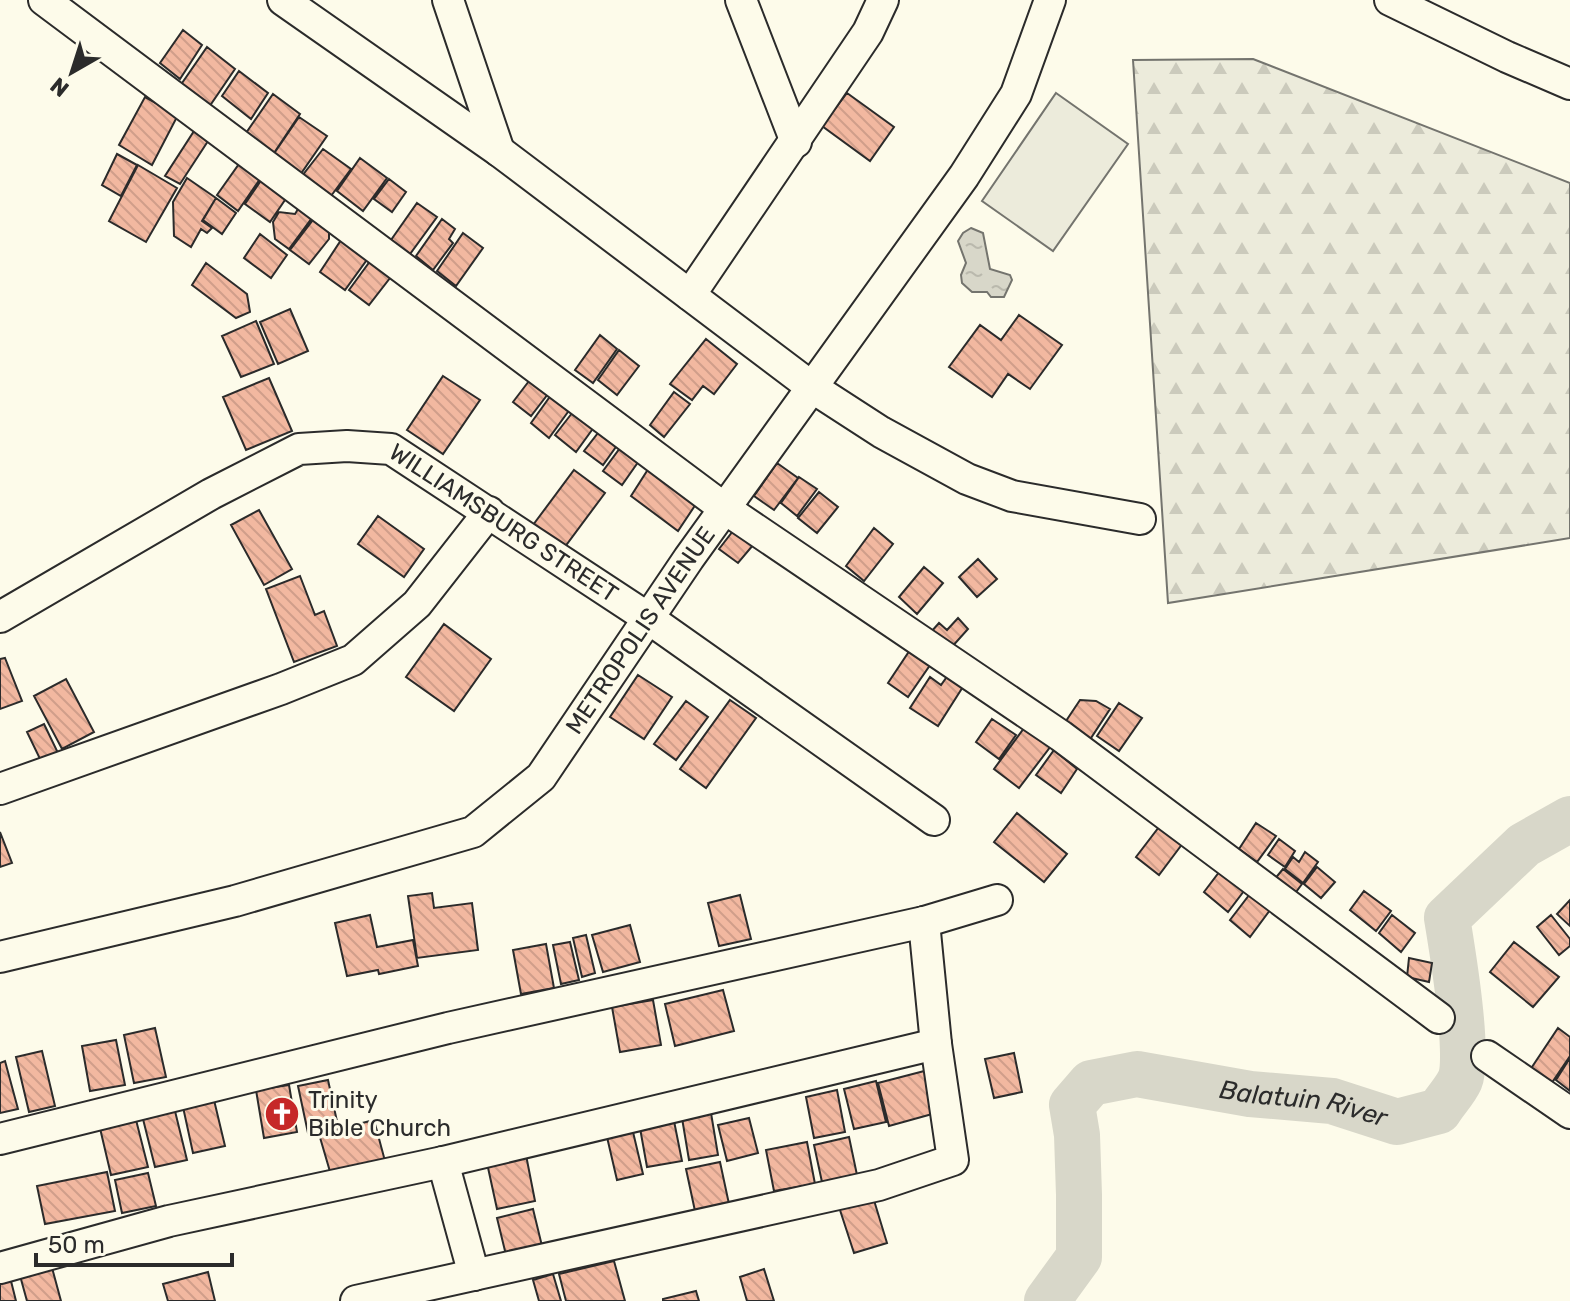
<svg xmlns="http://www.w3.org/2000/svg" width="1570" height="1301" viewBox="0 0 1570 1301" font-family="Rubik,sans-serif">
	<defs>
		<pattern id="forest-firs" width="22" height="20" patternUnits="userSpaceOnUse" patternTransform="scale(2)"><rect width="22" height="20" fill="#ecebdb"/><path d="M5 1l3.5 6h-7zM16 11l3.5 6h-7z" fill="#cbcabc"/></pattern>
		<pattern id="water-ripples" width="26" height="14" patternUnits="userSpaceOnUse" patternTransform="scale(2)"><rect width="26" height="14" fill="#d8d7c9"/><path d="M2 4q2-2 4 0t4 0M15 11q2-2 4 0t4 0" fill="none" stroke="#bab9ad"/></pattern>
		<pattern id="building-back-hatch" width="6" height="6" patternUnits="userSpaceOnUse" patternTransform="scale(2)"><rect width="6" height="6" fill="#f2b8a0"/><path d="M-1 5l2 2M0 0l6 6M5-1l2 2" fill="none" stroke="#d09e8a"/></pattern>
	</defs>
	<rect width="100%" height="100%" fill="#fdfbea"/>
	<path fill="url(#forest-firs)" stroke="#74746e" stroke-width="2" d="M1253 59 1570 183V538L1168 603 1133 60Z"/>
	<path fill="#ecebdb" stroke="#74746e" stroke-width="2" d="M1056 93 1128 144 1053 251 982 201Z"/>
	<path fill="url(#water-ripples)" stroke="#74746e" stroke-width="2" d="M971 228 983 233 990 269 1010 275 1012 280 1004 297H991L987 292H972L962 283 961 275 966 263 958 241 963 233Z"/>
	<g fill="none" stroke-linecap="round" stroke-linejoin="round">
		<path stroke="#d8d7c9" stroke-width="46" id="s1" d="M1047 1301 1079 1257V1195L1077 1135 1072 1105 1091 1083 1137 1074 1250 1094 1332 1101 1397 1122 1439 1111C1445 1101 1455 1091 1460 1080 1470 1056 1452 948 1447 918L1524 845 1570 819"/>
	</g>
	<path fill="url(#building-back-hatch)" stroke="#2b2b2b" stroke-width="2" d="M183 30 202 45 180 79 160 63Z
		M207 47 235 69 209 107 180 86Z
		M239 71 268 93 251 119 222 96Z
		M847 93 894 127 870 161 822 126Z
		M273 94 300 114 274 153 246 133Z
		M145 97 178 115 152 165 119 145Z
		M299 117 327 136 300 175 273 155Z
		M196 128 210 138 180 184 165 176Z
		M323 149 351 169 331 196 302 176Z
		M117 154 137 165 121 196 102 185Z
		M360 158 387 178 363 211 337 191Z
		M239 164 260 179 238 211 217 195Z
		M138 165 177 188 146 242 109 221Z
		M187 178 216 198 202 221 212 228 207 233 201 229 191 247 174 236 173 202Z
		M262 179 287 197 270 222 245 204Z
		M389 179 406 192 392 212 374 199Z
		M216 198 236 213 222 234 203 220Z
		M303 201 317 211 289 249 275 239 273 222 279 212 295 214Z
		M417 203 437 217 410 254 391 240Z
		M316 216 329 227V239L309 264 290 250Z
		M442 219 455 229 449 239 453 243 433 270 416 256Z
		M347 231 374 250 345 290 320 272Z
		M463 233 483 248 456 286 437 271Z
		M260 234 287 255 271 278 244 258Z
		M376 253 397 269 369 305 349 290Z
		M206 263 247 294 250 312 236 318 192 285Z
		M290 309 308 351 278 364 260 322Z
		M1019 315 1062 345 1030 389 1008 374 992 397 949 367 980 325 1001 340Z
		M256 321 274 364 241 377 222 336Z
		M600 335 617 349 593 383 575 370Z
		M706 339 737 364 714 394 703 386 692 400 670 384Z
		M619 350 639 366 617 395 598 380Z
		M443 376 480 400 443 454 407 430Z
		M532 377 551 390 531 416 513 402Z
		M269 378 292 431 246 450 223 397Z
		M554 391 573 405 549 438 531 423Z
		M674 392 690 404 664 437 650 425Z
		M576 408 597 423 576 452 555 435Z
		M605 424 623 437 603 465 584 451Z
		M623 444 641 458 622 485 603 471Z
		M654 460 702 495 678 531 631 496Z
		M777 463 798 478 774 510 754 496Z
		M574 470 605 493 564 548 533 525Z
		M799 477 817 489 797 516 781 503Z
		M819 492 838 507 817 533 798 518Z
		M259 510 292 569 264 585 231 525Z
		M378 516 424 549 404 577 358 544Z
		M740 522 759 538 738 563 719 549Z
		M874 528 893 544 864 581 846 566Z
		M978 559 997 579 977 597 959 577Z
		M924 567 943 583 917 614 899 597Z
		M300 576 315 615 324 611 337 646 294 662 266 589Z
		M958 618 968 629 950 649 931 632 939 623 947 630Z
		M444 624 491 659 454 711 406 677Z
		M916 641 937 655 908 697 888 683Z
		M5 658 22 701 0 709V659Z
		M951 671 966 682 938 726 910 708 930 677 941 685Z
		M638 675 672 697 644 739 610 717Z
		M66 679 94 732 62 749 34 696Z
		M730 700 756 718 706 788 680 769Z
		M1080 700 1096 701 1110 709 1089 741 1064 724Z
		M686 701 708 717 676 760 654 744Z
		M1119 703 1142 718 1119 751 1097 736Z
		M992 719 1016 735 999 759 976 742Z
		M44 724 58 753 41 761 27 732Z
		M1027 724 1054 742 1019 788 994 769Z
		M1054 750 1077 769 1061 793 1036 775Z
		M1017 813 1067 854 1044 882 994 842Z
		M1256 823 1276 836 1257 862 1239 849Z
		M1159 827 1186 839 1159 875 1136 857Z
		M0 832 12 863 0 867Z
		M1279 839 1295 851 1285 867 1268 855Z
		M1305 852 1318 862 1303 883 1285 869 1293 857 1299 862Z
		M1223 867 1247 887 1228 912 1204 892Z
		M1317 867 1335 882 1321 898 1304 884Z
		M1283 869 1302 884 1293 896 1273 881Z
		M1253 890 1273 906 1250 937 1230 920Z
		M1364 891 1391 911 1376 931 1350 910Z
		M432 893 434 908 472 903 478 950 417 958 408 896Z
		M740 895 751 939 719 946 708 903Z
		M1570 900V926L1557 914Z
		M370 915 377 947 413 940 418 966 379 974 378 970 347 976 335 923Z
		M1392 915 1415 933 1401 952 1379 933Z
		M1551 915 1570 939V946L1559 955 1537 927Z
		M630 925 640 962 603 972 592 935Z
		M586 935 595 973 582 977 573 938Z
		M570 942 579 980 561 984 553 945Z
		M1514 942 1559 977 1533 1007 1490 972Z
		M546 944 554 988 521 994 513 950Z
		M1409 958 1432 963 1429 982 1407 977Z
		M723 990 734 1031 675 1046 665 1004Z
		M653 1000 661 1045 620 1052 612 1007Z
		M155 1028 166 1077 134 1083 124 1035Z
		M1558 1028 1570 1037V1056L1551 1084 1530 1070Z
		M116 1040 125 1085 90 1091 82 1046Z
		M42 1051 55 1106 29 1112 16 1057Z
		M1014 1053 1022 1092 994 1098 985 1059Z
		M1570 1058V1091L1556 1080Z
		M5 1061 18 1109 0 1113V1063Z
		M932 1069 943 1111 889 1126 878 1083Z
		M328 1080 338 1126 308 1133 298 1086Z
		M876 1081 886 1122 854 1129 844 1089Z
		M289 1085 297 1132 264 1138 256 1090Z
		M837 1090 845 1132 814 1138 806 1097Z
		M214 1100 225 1146 193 1153 183 1107Z
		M174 1107 187 1160 155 1167 142 1115Z
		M710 1107 718 1155 689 1160 681 1112Z
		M135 1116 148 1167 111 1175 99 1124Z
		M749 1118 758 1153 727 1161 718 1125Z
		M374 1120 385 1161 331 1175 319 1134Z
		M674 1121 682 1161 647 1167 640 1128Z
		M633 1132 643 1174 617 1180 607 1137Z
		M849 1137 857 1175 822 1182 814 1145Z
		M807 1142 815 1184 774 1191 766 1150Z
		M526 1155 535 1201 497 1209 487 1163Z
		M720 1162 729 1204 695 1211 686 1169Z
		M107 1172 115 1211 45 1224 37 1186Z
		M148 1173 156 1206 122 1213 115 1180Z
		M873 1197 887 1243 854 1253 839 1207Z
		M533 1209 542 1246 506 1255 497 1218Z
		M614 1261 625 1301H566L559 1274Z
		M51 1264 61 1301H27L19 1272Z
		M764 1269 774 1301H747L740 1277Z
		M208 1272 215 1301H168L163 1284Z
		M9 1273 16 1301H0V1276Z
		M553 1274 561 1301H539L533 1280Z
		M696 1291 699 1301H663V1299Z"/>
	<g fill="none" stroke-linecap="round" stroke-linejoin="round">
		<g stroke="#2b2b2b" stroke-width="34">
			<g id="minor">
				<path d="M44 0 724 508 1061 736 1439 1018"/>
				<path d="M283 0 499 151 813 388 881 432 967 479 1012 496 1140 519"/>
				<path d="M448 0 499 151"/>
				<path d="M741 0 796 142"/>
				<path d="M1390 0 1507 57 1570 84"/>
				<path d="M690 295 868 32 883 0"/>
				<path id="s2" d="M0 617 211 494 299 449 347 446 391 449 648 618 934 820"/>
				<path d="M0 789 281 689 353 660 417 604 489 512"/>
				<path id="s3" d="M0 957 235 901 473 832 541 777 689 558 964 176 1016 94 1050 0"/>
				<path d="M1487 1056 1570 1113"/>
				<path d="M0 1139 448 1028 924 922 997 900"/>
				<path d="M443 1162 474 1275"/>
				<path d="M0 1268 169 1221 443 1162 936 1044"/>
				<path d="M356 1301 879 1185 953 1160 936 1044 924 922"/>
			</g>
		</g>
		<use href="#minor" stroke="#fdfbea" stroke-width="30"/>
	</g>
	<defs>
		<g id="church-disc" transform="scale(1.8)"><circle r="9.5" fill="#c62828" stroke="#fdfbea"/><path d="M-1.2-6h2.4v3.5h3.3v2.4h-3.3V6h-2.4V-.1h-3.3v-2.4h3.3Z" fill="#fff"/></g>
	</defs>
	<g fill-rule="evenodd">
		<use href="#church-disc" x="282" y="1114"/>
	</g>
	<g text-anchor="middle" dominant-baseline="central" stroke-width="6" stroke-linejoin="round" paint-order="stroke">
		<g font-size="24" fill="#2b2b2b" stroke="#fdfbea">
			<text stroke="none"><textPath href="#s2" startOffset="570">WILLIAMSBURG STREET</textPath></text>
			<text stroke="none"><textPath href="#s3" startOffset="754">METROPOLIS AVENUE</textPath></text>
		</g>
		<g font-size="24" fill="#2b2b2b" stroke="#fdfbea" text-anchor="start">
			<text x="308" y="1100">Trinity<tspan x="308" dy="28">Bible Church</tspan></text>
		</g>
		<g font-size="26" font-style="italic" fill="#2b2b2b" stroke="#fdfbea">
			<text stroke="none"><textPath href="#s1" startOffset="452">Balatuin River</textPath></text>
		</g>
	</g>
	<g transform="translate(72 72) rotate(219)" stroke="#fdfbea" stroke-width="6" paint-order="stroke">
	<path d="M0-6L14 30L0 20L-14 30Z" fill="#2b2b2b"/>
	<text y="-12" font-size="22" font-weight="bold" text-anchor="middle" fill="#2b2b2b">N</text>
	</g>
	<path d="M36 1253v12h196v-12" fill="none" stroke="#2b2b2b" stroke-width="4"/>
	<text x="48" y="1253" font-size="24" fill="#2b2b2b" stroke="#fdfbea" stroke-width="6" paint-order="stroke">50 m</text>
</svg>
